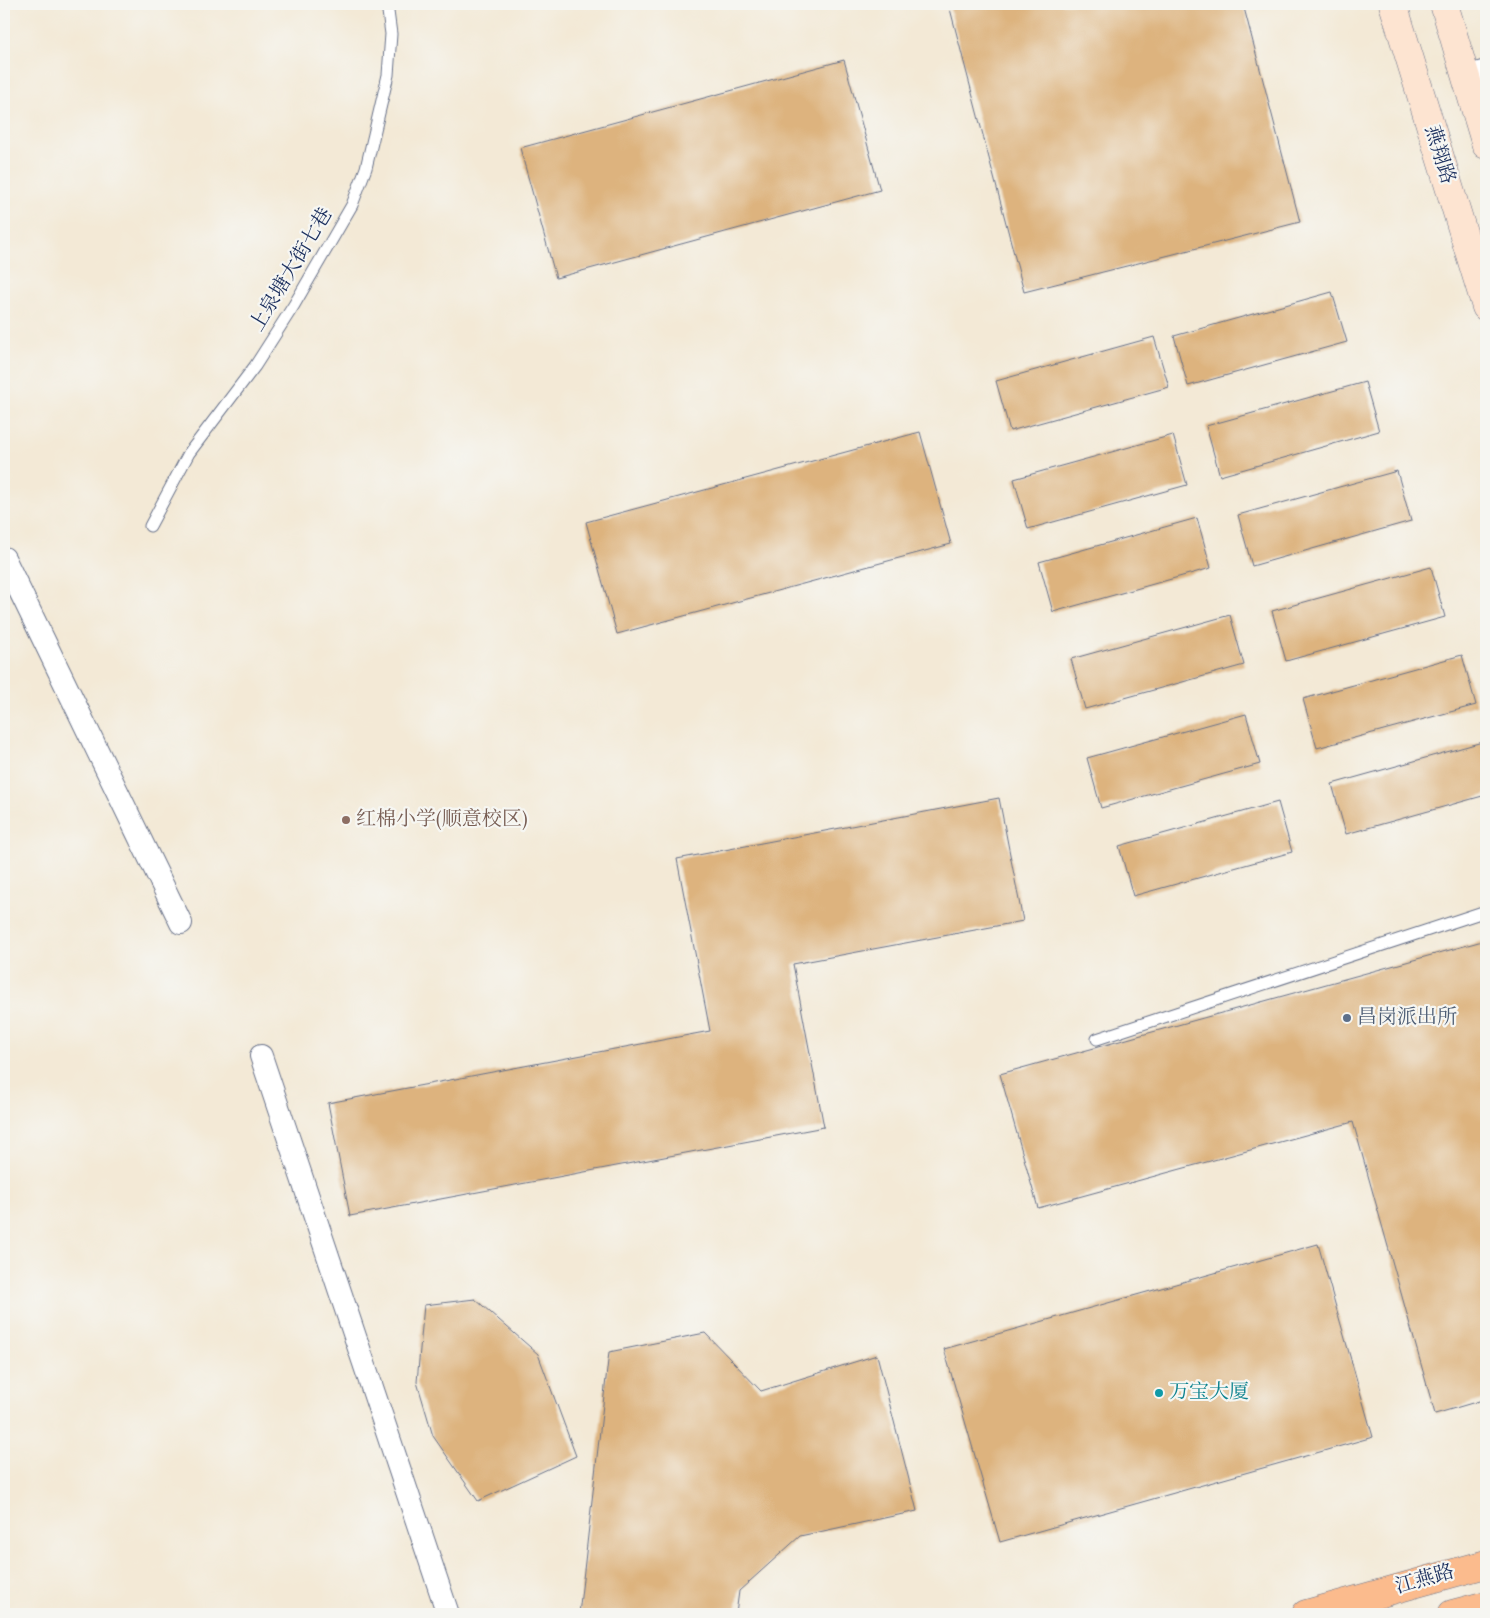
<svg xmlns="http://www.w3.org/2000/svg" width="1490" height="1618" viewBox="0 0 1490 1618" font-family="Vollkorn,'Noto Serif SC',serif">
	<rect width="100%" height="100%" fill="#f6f6f2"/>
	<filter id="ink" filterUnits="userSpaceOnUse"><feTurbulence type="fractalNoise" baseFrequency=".02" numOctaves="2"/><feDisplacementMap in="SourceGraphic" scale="10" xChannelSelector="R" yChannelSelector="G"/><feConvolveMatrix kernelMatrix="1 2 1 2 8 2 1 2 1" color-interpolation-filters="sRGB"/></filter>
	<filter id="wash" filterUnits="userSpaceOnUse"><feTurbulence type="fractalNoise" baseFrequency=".0096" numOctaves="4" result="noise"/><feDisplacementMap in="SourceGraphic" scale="20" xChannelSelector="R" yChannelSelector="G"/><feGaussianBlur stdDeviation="1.12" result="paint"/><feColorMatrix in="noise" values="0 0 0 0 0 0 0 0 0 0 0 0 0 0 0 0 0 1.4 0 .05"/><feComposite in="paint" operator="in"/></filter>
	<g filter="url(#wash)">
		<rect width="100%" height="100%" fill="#f3e9d6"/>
		<g id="blocks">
			<path fill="#ddb37e" d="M952 4H1243L1300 222 1024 292 949 5Z
				M844 60 880 190 556 278 520 148Z
				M1332 292 1347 342 1188 386 1174 336Z
				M1154 337 1169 387 1010 431 996 381Z
				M1365 382 1379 431 1220 476 1206 426Z
				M920 432 951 544 617 634 586 522Z
				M1173 435 1187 485 1028 529 1014 479Z
				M1397 471 1411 521 1252 566 1238 515Z
				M1197 518 1211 568 1053 612 1039 562Z
				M1431 567 1445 617 1286 661 1272 611Z
				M1230 615 1244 665 1085 709 1071 659Z
				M1462 655 1476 705 1317 748 1303 699Z
				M1246 714 1260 764 1101 808 1087 758Z
				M1486 741V795L1346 834 1332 784Z
				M999 798 1023 921 793 964 824 1127 350 1216 328 1103 710 1031 677 859Z
				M1278 802 1292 852 1133 896 1119 846Z
				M1486 940V1399L1435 1414 1353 1122 1038 1208 1000 1074Z
				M1318 1244 1373 1437 1000 1542 944 1349Z
				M475 1299 538 1354 576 1456 478 1501 433 1436 417 1382 424 1305Z
				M705 1333 761 1391 877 1355 917 1511 800 1536 739 1591 736 1614H579L609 1352Z"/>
		</g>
	</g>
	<g filter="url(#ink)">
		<use href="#blocks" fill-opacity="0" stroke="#677088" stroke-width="1"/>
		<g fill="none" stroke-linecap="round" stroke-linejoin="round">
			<g stroke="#677088" stroke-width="13">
				<path id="service" d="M150 526 189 453 255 366 294 305 352 205 366 168 388 75 391 34 387 4
					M1097 1039 1486 911"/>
			</g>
			<g stroke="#677088" stroke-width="24">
				<path id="minor" d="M1466 77 1486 71
					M4 558 181 923
					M261 1056 448 1614"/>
			</g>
			<g stroke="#677088" stroke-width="29">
				<path id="secondary" d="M1393 4 1486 307
					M1444 4 1486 145"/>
			</g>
			<g stroke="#677088" stroke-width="29">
				<path id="primary" d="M1306 1614 1486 1564
					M1452 1614 1486 1605"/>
			</g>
			<use href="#service" stroke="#fff" stroke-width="11"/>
			<use href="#minor" stroke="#fff" stroke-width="22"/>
			<use href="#secondary" stroke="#fde4d1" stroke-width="28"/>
			<use href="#primary" stroke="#fbbb8d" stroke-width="28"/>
		</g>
	</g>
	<circle fill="#8d6e63" stroke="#f6f6f2" stroke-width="2" cx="346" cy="820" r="5"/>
	<circle fill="#5c6f8a" stroke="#f6f6f2" stroke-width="2" cx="1347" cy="1018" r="5"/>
	<circle fill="#0f9aa8" stroke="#f6f6f2" stroke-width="2" cx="1159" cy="1393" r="5"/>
	<g text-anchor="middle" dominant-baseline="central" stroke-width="4.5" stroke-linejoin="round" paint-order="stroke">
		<g font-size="20" fill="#1b2f5e" stroke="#f6f6f2">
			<text transform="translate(1439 155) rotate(73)">燕翔路</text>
			<text transform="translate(292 270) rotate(-59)">上泉塘大街七巷</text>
			<text transform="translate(1425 1580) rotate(-16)">江燕路</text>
		</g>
		<g font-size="20" fill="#785e54" stroke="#f6f6f2" text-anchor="start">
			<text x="356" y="820">红棉小学(顺意校区)</text>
		</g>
		<g font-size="20" fill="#4e5e75" stroke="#f6f6f2" text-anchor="start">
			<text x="1357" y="1018">昌岗派出所</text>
		</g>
		<g font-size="20" fill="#0d838f" stroke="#f6f6f2" text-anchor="start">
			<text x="1169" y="1393">万宝大厦</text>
		</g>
	</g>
	<rect width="1490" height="1618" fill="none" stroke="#f6f6f2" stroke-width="20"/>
</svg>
